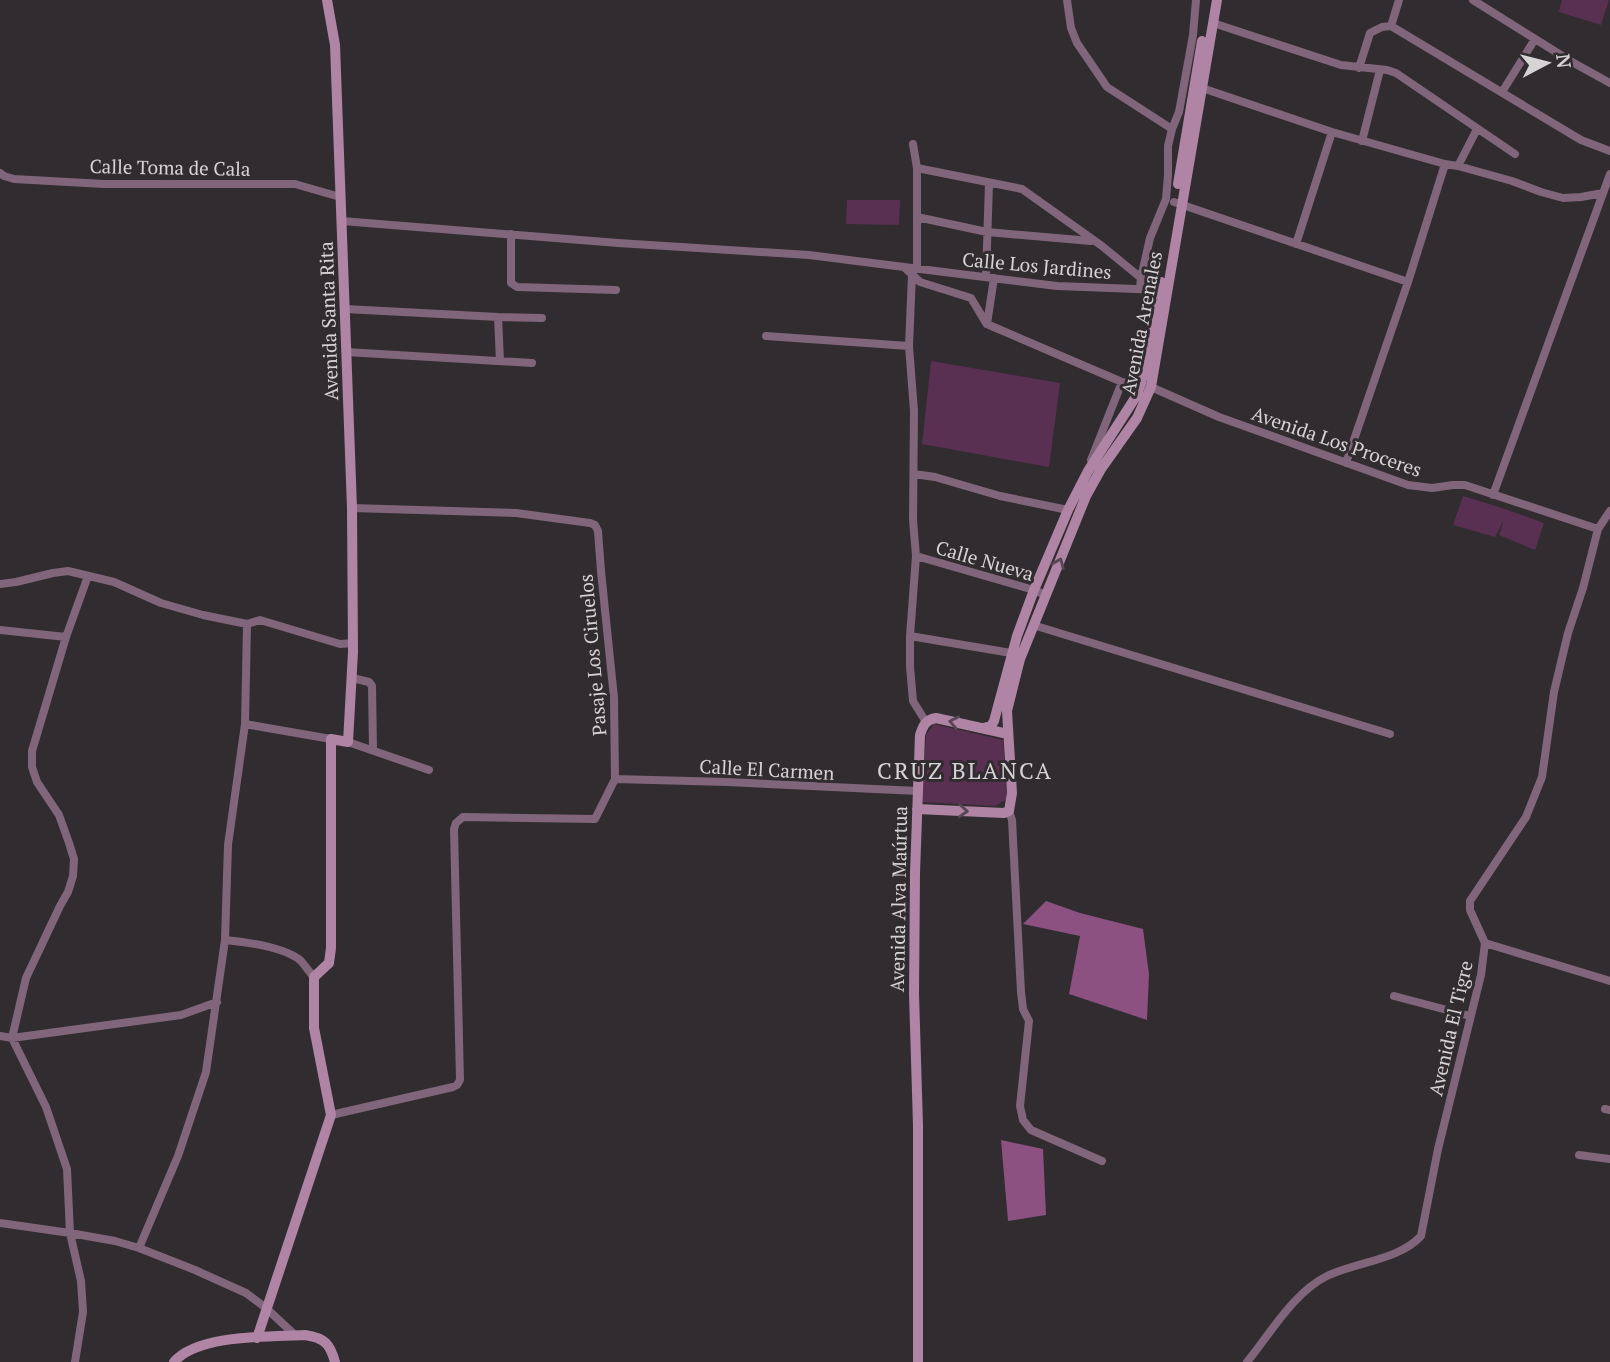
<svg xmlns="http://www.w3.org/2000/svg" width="1610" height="1362" viewBox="0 0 1610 1362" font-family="'PT Serif',serif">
	<rect width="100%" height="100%" fill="#312c30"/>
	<path fill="#593051" d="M1562 0H1609L1601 25 1559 12Z
		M847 200H900L899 225 846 224Z
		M931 361 1060 383 1049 467 922 444Z
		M1463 496 1508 510 1544 523 1535 550 1499 535 1504 520 1495 537 1453 525Z
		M934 724 1003 740 1007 799 995 806 922 802 926 735Z"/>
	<path fill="#8c5180" d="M1046 901 1080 913 1143 929 1149 974 1147 1020 1069 994 1080 936 1023 924Z
		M1001 1140 1043 1149 1046 1215 1008 1221Z"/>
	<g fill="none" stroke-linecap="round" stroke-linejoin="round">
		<path stroke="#81657a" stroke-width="8" d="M1067 0 1071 28 1077 43 1107 87 1172 129
			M1473 0 1572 62 1610 83
			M1213 23 1341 65 1387 70 1396 73 1515 154
			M1391 26 1581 140 1610 151
			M1391 26 1399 0
			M1359 68 1370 33 1382 27 1391 26
			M1202 88 1332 132 1445 164 1458 166 1512 181 1541 192 1563 198 1581 197 1603 193
			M1502 92 1535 39
			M1362 141 1380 70
			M913 144 917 168V268
			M1458 166 1477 129
			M917 168 1022 189 1102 246 1141 278 1140 288
			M0 173 4 176 14 179 104 184H295L340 197
			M1174 202 1408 282
			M917 217 987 232 1091 241
			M342 221 618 243 809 255 904 267 920 282 971 298 986 323 989 325 1122 382 1151 387 1219 417 1408 485 1432 488 1453 485H1465L1598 529
			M511 234V283L517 287 616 290
			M1296 244 1332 132
			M904 267 1057 286 1162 290
			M912 275 909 346 914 411 913 520 916 556 910 636V667L913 701 926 722
			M986 277 989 183
			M1141 278 1150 238 1166 199 1168 175V146L1172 129 1179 112 1193 35 1196 0
			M345 309 498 317 542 318
			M498 317 500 361
			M987 324 994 278
			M766 336 909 346
			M346 352 532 363
			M1091 460 1122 382
			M1346 463 1408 282 1445 164
			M914 474 935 477 1000 496 1068 510
			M1493 495 1610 174
			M916 556 1034 590 1045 595
			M0 584 16 582 53 573 68 571 114 582 161 603 203 615 247 624 260 620 340 644 353 643
			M1033 625 1390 734
			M0 630 66 637
			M910 636 1011 653
			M352 678 369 682 372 686 373 750
			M245 724 331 739
			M348 742 429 770
			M615 779 727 782 918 791
			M1009 811 1012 820 1021 992 1023 1009 1029 1021 1020 1106 1023 1120 1031 1130 1102 1161
			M225 940C246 942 283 947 300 960 305 965 309 972 314 977
			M1485 943 1610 981
			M1394 996 1470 1016
			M0 1036 12 1038 181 1015 217 1002
			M1605 1109 1610 1110
			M331 1115 453 1087 457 1085 460 1080 454 829 456 823 463 817 595 819 615 779 614 698 601 571 598 531 595 525 590 523 516 513 352 508
			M1579 1155 1610 1159
			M0 1223 70 1233 115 1241 139 1248 195 1270 246 1293 266 1308 296 1336
			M139 1248 178 1156 206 1072 225 940 228 845 245 724 247 624
			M75 1362 83 1312 81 1281 70 1233 67 1169 46 1107 12 1038 26 978 60 906 68 892 73 876 74 859 69 843 59 815 37 782 32 767V751L66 637 88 576
			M1247 1362C1270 1334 1294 1292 1327 1276 1356 1262 1399 1260 1421 1236L1438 1149 1481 975 1485 943 1470 910V901L1526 817 1542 777 1554 692 1568 633 1583 588 1598 529 1610 511"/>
		<path stroke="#af84a5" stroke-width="10" d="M1178 184 1202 41
			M983 728 991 726 994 721 1017 636 1034 590 1068 510 1088 471 1137 395 1144 373 1161 282
			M917 809 1004 813 1009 811 1012 793 1007 711 1020 659 1086 496 1101 469 1137 418 1151 387 1217 0
			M257 1338 331 1115 314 1028V977L329 963 331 948V739L348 742 353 652 352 508 335 45 327 0
			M174 1362C198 1334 270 1337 305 1335 325 1338 330 1344 335 1362
			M918 1362V1125L914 994 915 873 920 735C923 726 925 720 936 718L1008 734"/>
	</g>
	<defs><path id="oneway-chevron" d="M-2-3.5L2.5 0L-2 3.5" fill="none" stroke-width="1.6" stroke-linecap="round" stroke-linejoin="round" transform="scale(1.75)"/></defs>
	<g stroke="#574653">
		<use href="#oneway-chevron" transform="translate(1059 563) rotate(-68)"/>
		<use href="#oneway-chevron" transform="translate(954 722) rotate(-169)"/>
		<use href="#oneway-chevron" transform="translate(963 811) rotate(3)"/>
	</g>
	<g text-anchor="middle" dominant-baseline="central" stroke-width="6" stroke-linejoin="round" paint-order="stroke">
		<g font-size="19" fill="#d6d3d5" stroke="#312c30">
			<text transform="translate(170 167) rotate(1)">Calle Toma de Cala</text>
			<text transform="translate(1037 265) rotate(5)">Calle Los Jardines</text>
			<text transform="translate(328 321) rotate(-92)">Avenida Santa Rita</text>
			<text transform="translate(1141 323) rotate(-79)">Avenida Arenales</text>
			<text transform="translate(1337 441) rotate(19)">Avenida Los Proceres</text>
			<text transform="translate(985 560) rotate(16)">Calle Nueva</text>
			<text transform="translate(592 655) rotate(-95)">Pasaje Los Ciruelos</text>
			<text transform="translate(767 769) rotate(3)">Calle El Carmen</text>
			<text transform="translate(898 899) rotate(-89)">Avenida Alva Maúrtua</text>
			<text transform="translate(1450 1028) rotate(-77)">Avenida El Tigre</text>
		</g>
		<g font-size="23" letter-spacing="2" fill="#d6d3d5" stroke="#312c30">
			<text x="965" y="770">CRUZ BLANCA</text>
		</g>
	</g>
	<g transform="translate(1547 63) rotate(83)" stroke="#312c30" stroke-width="5" paint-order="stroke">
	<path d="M0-5L12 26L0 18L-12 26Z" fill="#d6d3d5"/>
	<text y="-10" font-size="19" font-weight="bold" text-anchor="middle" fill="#d6d3d5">N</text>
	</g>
</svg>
